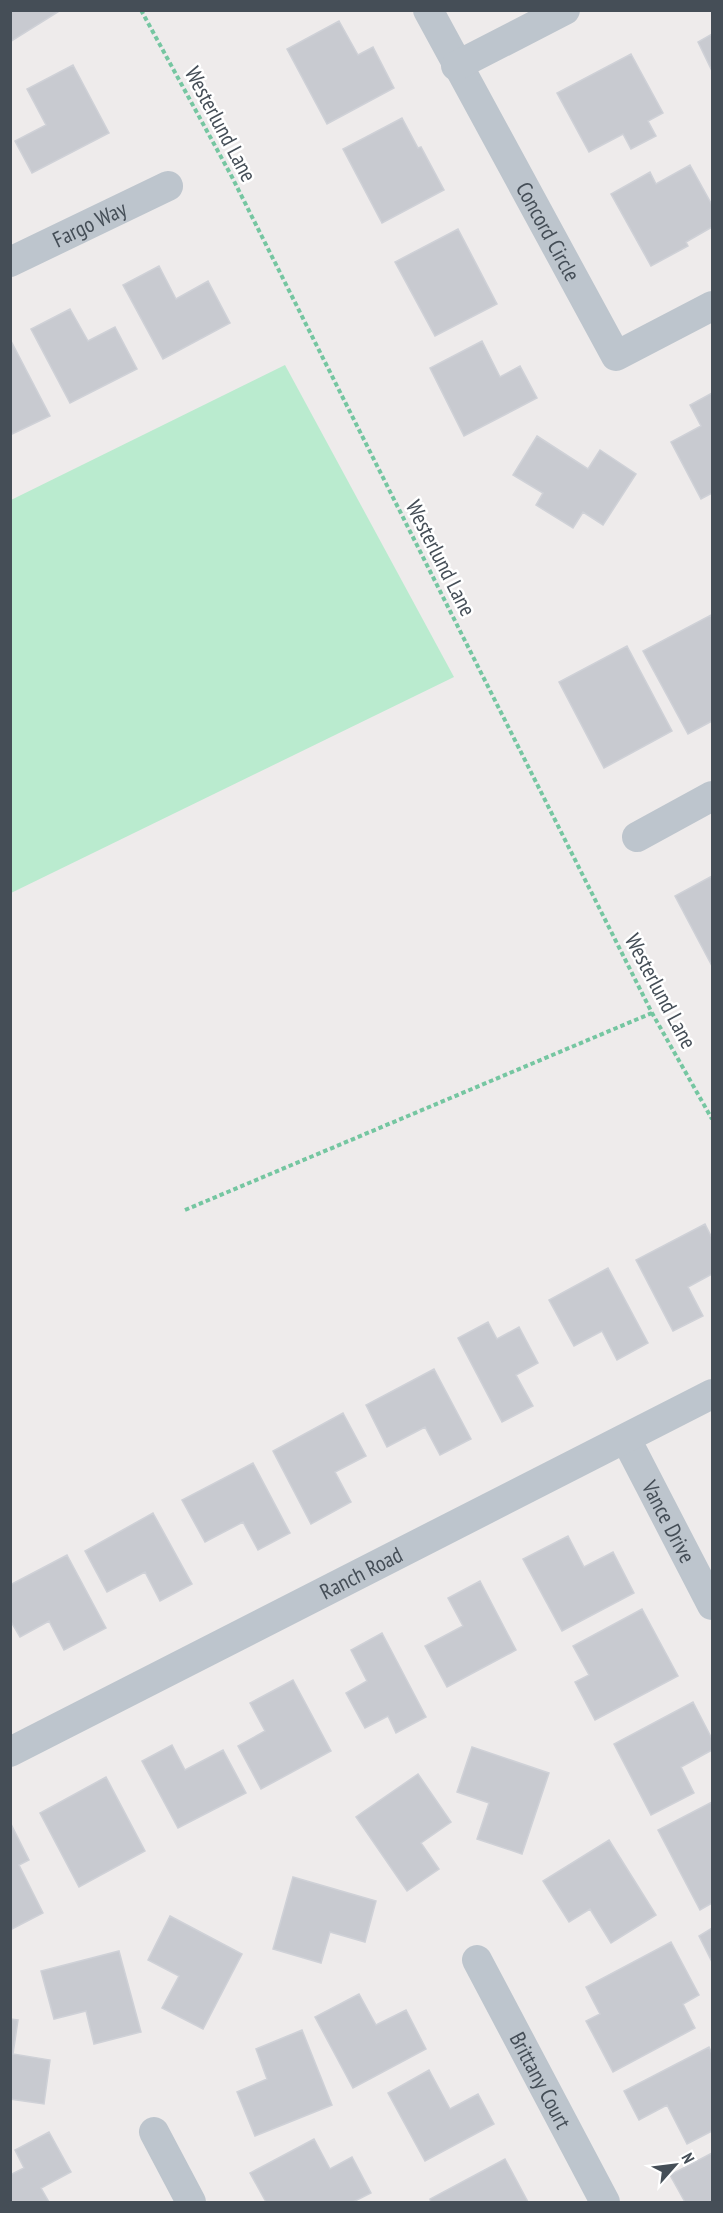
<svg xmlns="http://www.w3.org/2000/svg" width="723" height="2213" viewBox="0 0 723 2213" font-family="'PT Sans Narrow',sans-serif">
	<rect width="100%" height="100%" fill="#eeebeb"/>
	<path fill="#baebcf" d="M285 365 454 677 11 893V500Z"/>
	<path fill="#c8cad0" stroke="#cfd1d7" stroke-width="1.5" d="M10 10H61L10 42Z
		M339 21 358 55 373 47 394 88 327 124 287 49Z
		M712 34V71L698 42Z
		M631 54 663 113 648 121 656 136 631 149 623 134 589 152 557 93Z
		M73 65 109 133 32 173 15 141 46 125 27 89Z
		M402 118 418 148 421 147 444 190 382 223 343 149Z
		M690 165 712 205V227L686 242 688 246 651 266 611 194 650 172 656 184Z
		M458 229 497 304 435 336 395 262Z
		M159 266 176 299 208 281 230 323 163 359 123 285Z
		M70 309 88 341 115 327 137 369 70 403 31 329Z
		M10 339 50 416 10 435Z
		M482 341 500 377 520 366 537 398 464 436 430 368Z
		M712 393V493L701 499 671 442 701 426 690 405Z
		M537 436 588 469 600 450 636 474 603 525 583 512 573 528 536 505 543 493 513 475Z
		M711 615 712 618V721L688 734 643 651Z
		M627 646 672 731 604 768 559 682Z
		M712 876V966L675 896Z
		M705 1224 712 1238V1274L688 1287 703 1316 673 1331 636 1260Z
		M608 1268 648 1343 617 1360 602 1331 574 1346 549 1300Z
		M488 1322 497 1339 519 1327 538 1363 516 1375 533 1406 502 1422 458 1338Z
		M434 1369 471 1439 440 1455 425 1427 387 1447 366 1405Z
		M343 1413 366 1456 335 1472 351 1502 311 1524 273 1451Z
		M253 1463 290 1533 258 1550 243 1522 205 1542 182 1500Z
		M153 1513 192 1584 160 1601 145 1572 107 1592 85 1551Z
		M568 1536 584 1567 613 1552 634 1593 562 1631 523 1559Z
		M67 1555 106 1628 64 1650 49 1621 20 1637 10 1620V1585Z
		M480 1581 516 1650 447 1687 425 1646 463 1626 448 1598Z
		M642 1609 678 1676 595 1720 575 1682 589 1675 573 1646Z
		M382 1633 426 1717 396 1733 388 1716 365 1728 346 1693 367 1681 351 1650Z
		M293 1680 331 1751 261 1789 238 1746 265 1731 250 1703Z
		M693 1702 712 1739V1750L681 1767 694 1793 651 1815 614 1744Z
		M172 1745 185 1770 223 1750 246 1793 178 1828 142 1761Z
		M472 1747 549 1773 522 1854 477 1839 489 1803 457 1792Z
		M418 1774 451 1822 421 1843 439 1869 407 1891 356 1817Z
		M106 1777 145 1851 79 1887 40 1813Z
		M712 1802V1903L700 1910 658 1830Z
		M11 1824 29 1860 19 1865 43 1913 12 1929 10 1926Z
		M609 1840 656 1915 611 1943 590 1909 569 1922 543 1881Z
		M293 1877 376 1901 365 1942 330 1932 321 1963 273 1949Z
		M170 1916 242 1954 203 2029 162 2008 179 1976 148 1960Z
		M712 1928V1962L699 1936Z
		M671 1942 699 1995 683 2004 695 2028 613 2072 586 2021 600 2014 586 1987Z
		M119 1951 141 2032 94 2044 86 2011 54 2019 41 1971Z
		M359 1994 376 2025 406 2010 426 2049 353 2088 315 2017Z
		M10 2019 18 2020 13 2054 50 2060 44 2104 10 2099Z
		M302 2030 332 2105 255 2136 237 2092 267 2079 256 2049Z
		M709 2047 712 2054V2131L687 2144 667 2105 639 2120 624 2091Z
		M429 2070 450 2109 478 2094 494 2124 425 2161 388 2093Z
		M49 2132 71 2172 41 2188 49 2202H10V2175L24 2168 15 2150Z
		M314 2139 330 2169 352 2157 371 2193 353 2202H266L250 2173Z
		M712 2153V2202H685L670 2175Z
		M505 2159 528 2202H431L430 2199Z"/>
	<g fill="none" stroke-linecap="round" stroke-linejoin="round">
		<path stroke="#75c6a1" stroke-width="4" stroke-dasharray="4.5 3" stroke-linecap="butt" d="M141 10 232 177 652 1013 712 1119
			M185 1210 652 1013"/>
		<g stroke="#bdc5cd" stroke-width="30">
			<path id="s1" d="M428 10 616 356 712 306"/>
			<path d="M456 66 565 10"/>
			<path id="s2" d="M10 262 168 186"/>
			<path d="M637 837 712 796"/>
			<path id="s3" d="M626 1439 712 1605"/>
			<path id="s4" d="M10 1752 712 1394"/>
			<path id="s5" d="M477 1960 605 2202"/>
			<path d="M154 2132 191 2202"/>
		</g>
	</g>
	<g text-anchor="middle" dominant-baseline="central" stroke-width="5" stroke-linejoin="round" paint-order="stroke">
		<g font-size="22" fill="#454e57" stroke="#fff">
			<text transform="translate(221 124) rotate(62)">Westerlund Lane</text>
			<text stroke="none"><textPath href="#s2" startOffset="88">Fargo Way</textPath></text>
			<text stroke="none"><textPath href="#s1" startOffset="252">Concord Circle</textPath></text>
			<text transform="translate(441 558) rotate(63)">Westerlund Lane</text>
			<text transform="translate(661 991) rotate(62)">Westerlund Lane</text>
			<text stroke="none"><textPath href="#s3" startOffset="93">Vance Drive</textPath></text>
			<text stroke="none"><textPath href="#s4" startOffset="394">Ranch Road</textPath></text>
			<text stroke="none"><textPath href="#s5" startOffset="136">Brittany Court</textPath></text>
		</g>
	</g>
	<rect width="723" height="2213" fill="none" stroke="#454e57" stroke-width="24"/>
	<g transform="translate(675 2165) rotate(62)" stroke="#ffffff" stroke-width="4.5" paint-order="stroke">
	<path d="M0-4.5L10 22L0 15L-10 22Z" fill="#454e57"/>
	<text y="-9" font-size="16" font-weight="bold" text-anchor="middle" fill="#454e57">N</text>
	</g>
</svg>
